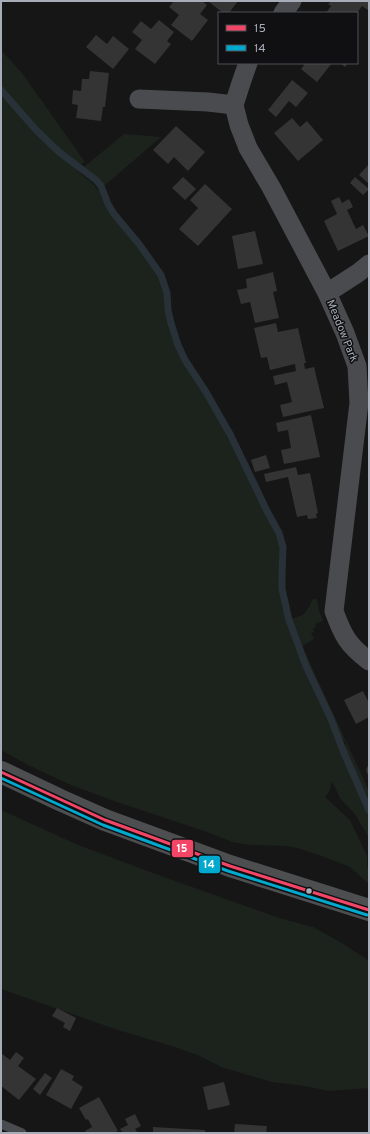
<svg xmlns="http://www.w3.org/2000/svg" width="370" height="1134" viewBox="0 0 370 1134" font-family="Overpass,sans-serif">
	<rect width="100%" height="100%" fill="#161616"/>
	<path fill="#1c231c" d="M1 50 22 73 85 162 80 164 56 147 40 131 1 86Z
		M1 94 35 133 76 169 82 175 91 182 99 191 105 206 154 268 162 284 165 296 164 308 175 344 184 362 195 379 222 425 277 537 281 551 279 577 281 596 285 613 299 653 319 700 329 720 355 785 369 816V838L355 814 340 798 332 781 329 792 325 797 350 820 367 856V866L369 869V884L350 867 322 856 297 848 286 846 251 845 232 842 210 833 117 802 71 785 28 765 1 750Z
		M124 134 161 137 103 187 98 178 84 167Z
		M313 599H317L319 611 323 621 315 624 316 627 313 628 314 632 311 633 314 639 302 646 369 791V804L344 752 346 743C338 734 335 723 330 713 315 682 301 652 290 619 306 616 306 612 313 599Z
		M1 810 78 845 150 872 279 918 313 927 342 943 369 961V1088L329 1091 305 1086 272 1082 221 1067 200 1056 175 1047 118 1030 1 989Z"/>
	<g fill="none" stroke-linecap="round" stroke-linejoin="round">
		<path stroke="#283138" stroke-width="7" d="M1 90 37 131 59 152 96 180 101 186 108 204 114 214 139 244 161 275 167 293 168 310 171 323 178 345 185 360 206 392 230 434 267 511 279 533 283 547 282 574V589L289 620 306 666 331 719 344 753 369 810"/>
	</g>
	<path fill="#343435" d="M174 1H202L207 5 200 14 208 20 192 41 171 25 179 15 169 7Z
		M208 1H238L229 13H223Z
		M331 1H369V9L368 10 362 6 357 13H326L331 6 328 4Z
		M159 20 174 32 167 41 171 44 155 64 135 49 142 40 132 32 141 21 151 29Z
		M96 35 107 44 113 36 129 49 113 69 86 47Z
		M301 63H332L317 82 301 69 304 65Z
		M340 63H348L345 67Z
		M90 71 109 73 105 107H103L101 121 76 118 78 105 72 104 73 90 81 91 82 79H89Z
		M292 80 308 93 296 107 289 101 276 117 268 110Z
		M292 118 300 127 307 121 323 140 298 161 274 133Z
		M176 126 205 152 188 171 174 157 168 164 153 150Z
		M369 164V184L359 175Z
		M183 177 196 189 185 200 172 188Z
		M355 177 369 189 363 195 350 183Z
		M205 184 232 209 198 246 179 229 198 208 190 200Z
		M339 197 342 203 349 199 353 207 347 210 356 229 363 225 369 236 338 251 324 221 337 214 331 201Z
		M255 231 263 264 238 269 232 236Z
		M273 272 277 291 273 292 279 318 255 323 250 302 241 304 237 290 247 288 246 279Z
		M276 323 278 332 298 328 306 363H304L305 369 314 367 324 408 283 417 280 405 292 402 287 382 275 385 273 376 296 371 295 364 270 370 267 357 261 358 254 328Z
		M311 415 320 457 284 464 281 450 291 448 288 430 278 432 276 423Z
		M266 455 270 468 255 472 251 460Z
		M296 467 298 475 310 473 318 513 316 514 317 518 308 519 307 515 297 517 288 477 266 482 264 474Z
		M363 691 369 703V717L356 724 344 700Z
		M369 763V778L366 770Z
		M57 1008 76 1018 70 1031 63 1027 65 1023 52 1016Z
		M16 1052 24 1058 18 1066 36 1079 19 1100 1 1086V1053L10 1060Z
		M61 1069 74 1076 72 1080 83 1087 71 1109 46 1095Z
		M45 1073 52 1078 40 1095 33 1089Z
		M224 1082 230 1105 208 1110 203 1087Z
		M99 1097 118 1131 113 1133H86L85 1131 92 1127 88 1119 86 1120 79 1108Z
		M135 1114 141 1126 135 1129 138 1133H123L120 1129 128 1125 125 1119Z
		M235 1124 267 1126 266 1133H234Z
		M153 1127 205 1130V1133H153Z"/>
	<g fill="none" stroke-linecap="round" stroke-linejoin="round">
		<path stroke="#494b4f" stroke-width="9" d="M1 1124 22 1133"/>
		<path stroke="#494b4f" stroke-width="19" d="M283 13 292 1
			M139 99 208 102 234 105 239 125 248 148 271 187 327 293 345 333 357 366 359 403 334 611C343 636 348 645 369 661
			M234 105 241 83 248 63
			M327 293 358 273 369 264"/>
		<path stroke="#4c4e50" stroke-width="22" d="M1 772 60 800 105 820 230 866 369 910"/>
		<g stroke="#101012" stroke-width="6">
			<path id="bus-1" d="M1 772 105 820 230 866 369 910"/>
		</g>
		<g stroke="#101012" stroke-width="6">
			<path id="bus-2" d="M1 778 103 825 228 871 367 915"/>
		</g>
		<use href="#bus-1" stroke="#f34667" stroke-width="3"/>
		<use href="#bus-2" stroke="#00a9ce" stroke-width="3"/>
	</g>
	<circle fill="#a6acb8" stroke="#101012" stroke-width="1.5" cx="309" cy="891" r="3.5"/>
	<g text-anchor="middle" dominant-baseline="central" stroke-width="3" stroke-linejoin="round" paint-order="stroke">
		<g font-size="11" fill="#a6acb8" stroke="#101012">
			<text transform="translate(342 331) rotate(68)">Meadow Park</text>
		</g>
	</g>
	<g stroke="#101012" stroke-width="1.5">
		<rect x="171" y="839" width="23" height="19" rx="4" fill="#f34667"/>
		<rect x="198" y="855" width="23" height="19" rx="4" fill="#00a9ce"/>
	</g>
	<g font-size="11" text-anchor="middle" font-weight="bold" fill="#fff">
		<text x="182" y="852">15</text>
		<text x="209" y="868">14</text>
	</g>
	<rect width="370" height="1134" fill="none" stroke="#a6acb8" stroke-width="4"/>
	<rect x="218" y="12" width="140" height="52" fill="#101012" stroke="#4c4e54"/>
	<rect x="226" y="25" width="20" height="6" fill="#f34667" stroke="#4c4e54"/>
	<text x="254" y="32" font-size="12" fill="#a6acb8">15</text>
	<rect x="226" y="45" width="20" height="6" fill="#00a9ce" stroke="#4c4e54"/>
	<text x="254" y="52" font-size="12" fill="#a6acb8">14</text>
</svg>
